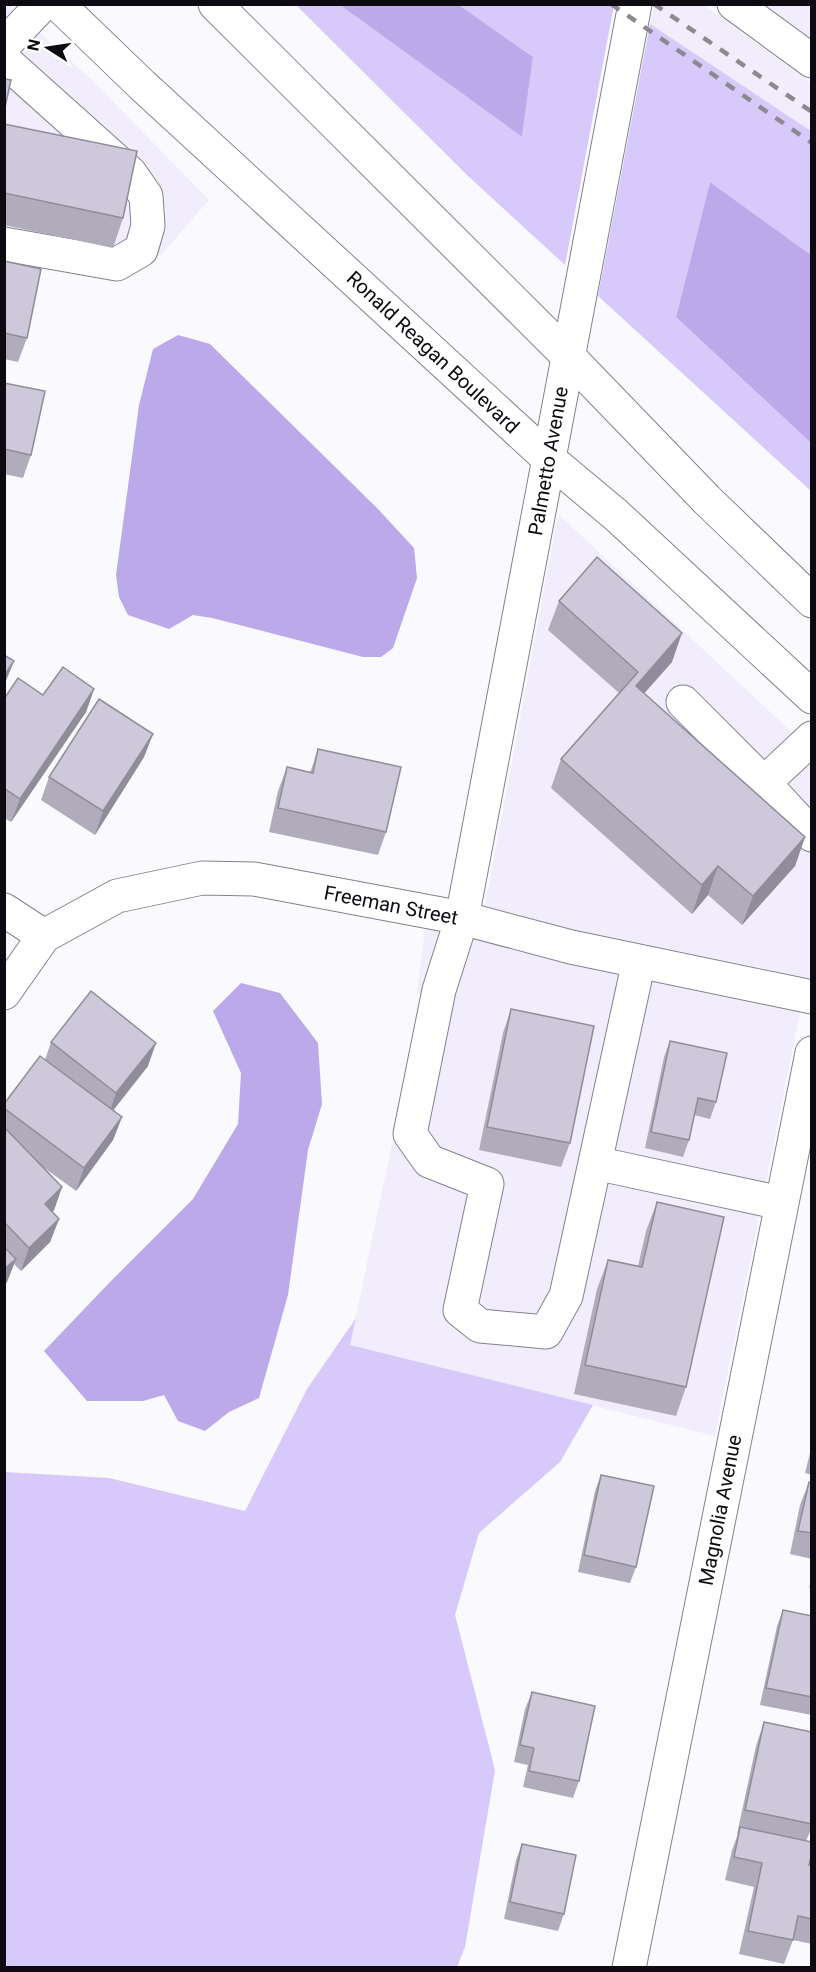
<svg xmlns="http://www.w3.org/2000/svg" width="816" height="1972" viewBox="0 0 816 1972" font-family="Roboto,sans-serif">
	<rect width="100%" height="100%" fill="#faf9fd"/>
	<path fill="#f1edfd" d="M4 5H9L92 80 209 200 161 255 5 240Z
		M654 5H704L811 83V131L650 24Z
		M764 5H811V40Z
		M558 514 811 750V978L575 930 485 906Z
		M425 929 458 935 567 964 800 1012 715 1436 350 1345 423 995 417 993Z"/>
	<path fill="#d7c9fa" d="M296 5H340L522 137 533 57 459 5H614L565 265 467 175Z
		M650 24 811 131V255L710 182 676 317 811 443V491L598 296Z
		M356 1318 350 1345 593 1405 560 1462 479 1533 455 1615 495 1770 465 1947 457 1967H5V1472L109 1478 245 1511 307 1389Z"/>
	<path fill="#bca9ea" d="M340 5H459L533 57 522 137Z
		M710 182 811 255V443L676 317Z
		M178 335 210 344 378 509 414 548 417 578 393 648 381 657H363L212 618 193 615 169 629 128 615 119 597 116 575 139 405 153 349Z
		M241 983 280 993 318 1043 322 1104 308 1150 288 1295 259 1398 229 1412 205 1431 178 1421 164 1395 143 1401H87L44 1351 110 1282 193 1199 238 1124 241 1073 213 1011Z"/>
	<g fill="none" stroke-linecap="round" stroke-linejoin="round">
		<g stroke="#848091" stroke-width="35">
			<path id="minor" d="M635 4 462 918 439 990 410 1134 429 1161 487 1184 460 1310 480 1326 546 1332 566 1296 639 961
				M734 4 812 61
				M4 45 43 4
				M4 60 130 173 146 196 148 226 141 250 117 264 4 244
				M683 702 764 783
				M812 738 764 783 812 835
				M4 910 44 936
				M4 993 44 936 117 896 202 878 254 879 462 918 571 947 812 997
				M595 1163 781 1203
				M629 1968 812 1053"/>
		</g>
		<g stroke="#848091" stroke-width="35">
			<path id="major" d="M58 4 142 85 549 459 616 515 812 697
				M215 4 567 355 707 500 812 601"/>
		</g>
		<use href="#minor" stroke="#fff" stroke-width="33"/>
		<use href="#major" stroke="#fff" stroke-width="33"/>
		<path stroke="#8c8a8f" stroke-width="4.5" stroke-dasharray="10 10" stroke-linecap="butt" d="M611 4 812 143
			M654 4 812 112"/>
	</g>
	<path fill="#b0acbb" d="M4 124 123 218 113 248 4 225Z
		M4 261 27 338 18 362 4 359Z
		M4 383 31 455 23 478 4 474Z
		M559 601 672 662 644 693 805 837 795 866 742 925 708 895 692 914 551 788 561 759 619 693 548 630Z
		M94 689 86 712 11 822 4 818V699L43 695Z
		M153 734 144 757 95 835 41 800 49 777Z
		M318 749 386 832 378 855 269 832 278 791 287 767 310 773Z
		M511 1009 570 1143 561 1167 479 1150 503 1033Z
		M670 1041 716 1102 710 1119 694 1115 689 1140 683 1157 645 1148 664 1057Z
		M51 1042 148 1066 113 1110 122 1117 113 1140 76 1191 43 1167 62 1187 54 1210 52 1212 59 1219 50 1242 21 1271 14 1264 7 1282 4 1285V1104L45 1060Z
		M657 1202 686 1387 676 1416 574 1394 597 1289 608 1260 638 1266 646 1231Z
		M812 1445V1475L805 1473Z
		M601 1475 636 1567 630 1583 578 1572 595 1491Z
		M809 1482H812V1559L790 1554 800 1505Z
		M812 1577V1589L809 1588Z
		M783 1610 812 1616V1715L760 1705 777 1626Z
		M532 1692 579 1781 573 1798 523 1787 528 1765 514 1762 525 1709Z
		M764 1722 812 1732V1827L806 1841 809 1865H812V1944L793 1940 784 1964 739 1954 754 1887 725 1880 732 1850 738 1834H737L756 1746Z
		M522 1844 564 1914 558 1931 504 1919 516 1860Z"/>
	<path fill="#908c99" d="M682 633 672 662 625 715 636 686Z
		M14 661 4 686V676Z
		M94 689 86 712 11 822 20 799Z
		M153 734 144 757 95 835 103 811Z
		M805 837 795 866 742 925 753 896Z
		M718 866 708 895 692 914 702 885Z
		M156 1043 148 1066 108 1117 116 1093Z
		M122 1117 113 1140 76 1191 84 1168Z
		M62 1187 54 1210 36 1228 45 1204Z
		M59 1219 50 1242 21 1271 29 1248Z
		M16 1259 7 1282 4 1285V1269Z"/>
	<path fill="#cdc8da" stroke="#908c99" stroke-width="1.5" d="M4 79 11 80 4 112Z
		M4 124 137 151 123 218 4 193Z
		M4 261 41 269 27 338 4 333Z
		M4 383 45 391 31 455 4 449Z
		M597 557 682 633 636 686 805 837 753 896 718 866 702 885 561 759 638 672 559 601Z
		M4 655 14 661 4 676Z
		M63 667 94 689 20 799 4 788V699L18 678 43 695Z
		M99 699 153 734 103 811 49 777Z
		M318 749 401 767 386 832 278 808 287 767 313 773Z
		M91 991 156 1043 116 1093 51 1042Z
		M511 1009 594 1026 570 1143 487 1127Z
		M670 1041 727 1053 716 1102 698 1098 689 1140 651 1132Z
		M40 1056 122 1117 84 1168 4 1108V1104Z
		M4 1127 62 1187 45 1204 59 1219 29 1248 4 1222Z
		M657 1202 724 1217 686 1387 585 1365 608 1260 642 1267Z
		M4 1247 16 1259 4 1269Z
		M601 1475 654 1486 636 1567 584 1555Z
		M809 1482H812V1533L798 1531Z
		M783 1610 812 1616V1697L766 1688Z
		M532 1692 595 1706 579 1781 529 1771 534 1748 520 1745Z
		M764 1722 812 1732V1824L745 1810Z
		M740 1827 812 1842V1853L809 1865H812V1919L798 1916 793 1940 748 1931 762 1863 734 1857Z
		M522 1844 576 1855 564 1914 510 1902Z"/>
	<g text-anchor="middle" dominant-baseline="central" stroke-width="5" stroke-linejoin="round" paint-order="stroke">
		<g font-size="20" fill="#0d0b11" stroke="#fff">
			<text transform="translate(433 352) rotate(43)">Ronald Reagan Boulevard</text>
			<text transform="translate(548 461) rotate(-80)">Palmetto Avenue</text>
			<text transform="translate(391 905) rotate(11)">Freeman Street</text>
			<text transform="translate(720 1510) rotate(-79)">Magnolia Avenue</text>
		</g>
	</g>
	<rect width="816" height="1972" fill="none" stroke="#0d0b11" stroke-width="12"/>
	<g transform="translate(48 48) rotate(282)" stroke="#ffffff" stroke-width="4.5" paint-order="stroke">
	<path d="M0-4.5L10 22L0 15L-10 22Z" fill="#0d0b11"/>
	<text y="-9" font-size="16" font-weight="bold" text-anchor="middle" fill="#0d0b11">N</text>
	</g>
</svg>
